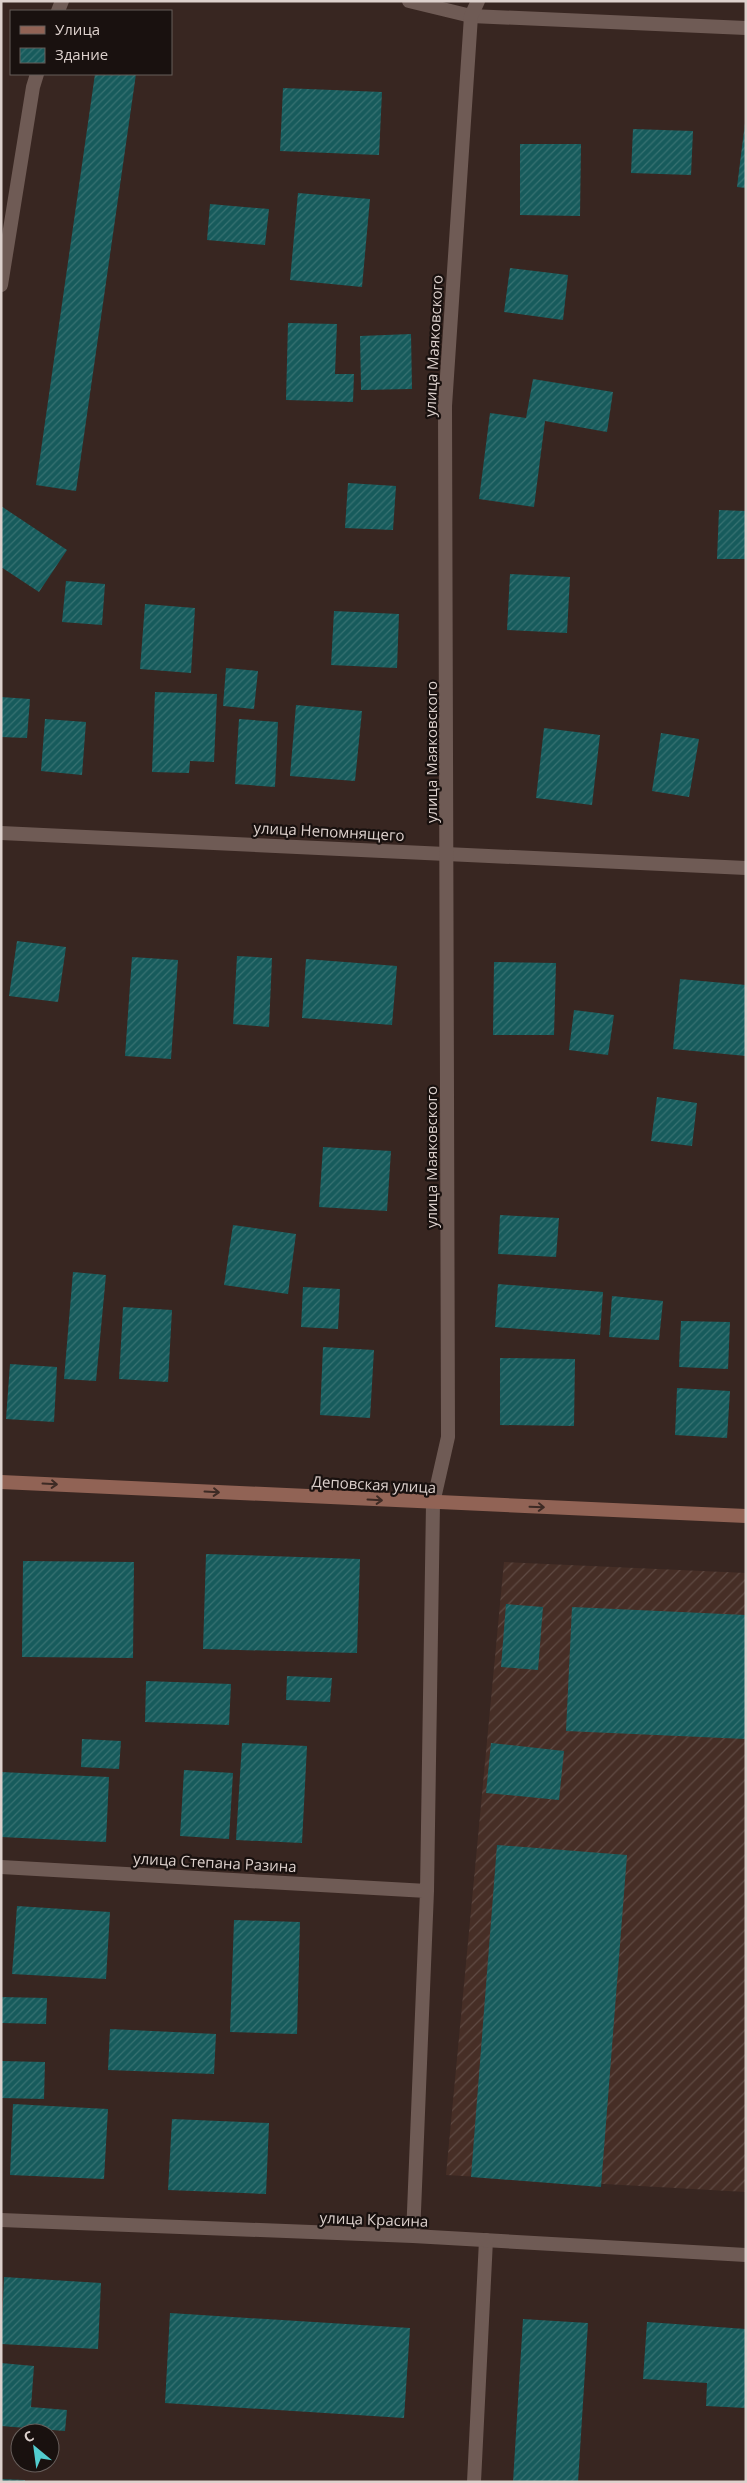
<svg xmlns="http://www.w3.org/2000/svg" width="747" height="2483" viewBox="0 0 747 2483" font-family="'Open Sans',sans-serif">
	<defs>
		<pattern id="industrial-furrows" width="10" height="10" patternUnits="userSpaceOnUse" patternTransform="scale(1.25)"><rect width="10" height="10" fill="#462e26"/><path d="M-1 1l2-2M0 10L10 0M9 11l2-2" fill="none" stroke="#604b44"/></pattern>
		<pattern id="building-hatch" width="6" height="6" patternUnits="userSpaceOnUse" patternTransform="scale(1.25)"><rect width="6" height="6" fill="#175b5c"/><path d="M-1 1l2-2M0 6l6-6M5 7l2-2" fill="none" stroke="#387272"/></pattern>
	</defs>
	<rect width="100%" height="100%" fill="#382621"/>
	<path fill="url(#industrial-furrows)" d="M504 1562 746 1573V2192L446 2175Z"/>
	<path fill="url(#building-hatch)" d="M95 74H136L76 491 36 485Z
		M283 88 382 92 379 155 280 151Z
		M745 123H746V188L737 187Z
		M633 129 693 131 691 175 631 173Z
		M520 144H581L580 216 520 215Z
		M298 193 370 199 362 287 290 280Z
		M210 204 269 209 265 245 207 240Z
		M510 268 568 275 563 320 504 312Z
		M288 323 337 324 335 374H354L353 402 286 400Z
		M411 334 412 389 361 390 360 336Z
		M533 379 613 392 607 432 545 421 534 507 479 499 490 413 526 418Z
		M348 483 396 486 393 530 345 528Z
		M1 506 67 550 39 592 1 567Z
		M719 510 746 511V559H717Z
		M510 574 570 577 567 633 507 630Z
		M66 581 105 584 102 625 62 622Z
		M145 604 195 608 191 673 140 669Z
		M334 611 399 614 397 668 331 665Z
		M226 668 258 671 254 709 223 706Z
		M155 692 217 694 214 762 190 761 189 773 152 772Z
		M1 697 30 699 27 738 1 737Z
		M296 705 362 711 355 781 290 776Z
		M45 719 86 722 82 775 41 771Z
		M239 719 278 722 275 787 235 784Z
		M544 728 600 735 592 805 536 798Z
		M661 733 699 739 689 797 652 791Z
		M17 941 66 947 58 1002 9 996Z
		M237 956 272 958 269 1027 233 1024Z
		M132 957 178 960 171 1059 125 1056Z
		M306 959 397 966 392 1025 302 1018Z
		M494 962 556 963 554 1035H493Z
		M680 979 746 985V1056L673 1049Z
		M574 1010 614 1015 608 1055 569 1050Z
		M657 1097 697 1103 692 1146 651 1141Z
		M323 1147 391 1151 387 1211 319 1207Z
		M500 1215 559 1218 556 1257 498 1254Z
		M233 1225 296 1234 288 1294 224 1285Z
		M73 1272 106 1275 96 1381 64 1379Z
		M498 1284 603 1292 600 1335 495 1327Z
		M303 1287 340 1289 338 1329 301 1327Z
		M612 1296 663 1301 659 1340 609 1337Z
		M123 1307 172 1310 168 1382 119 1379Z
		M681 1321 730 1322 728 1369 679 1367Z
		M323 1347 374 1350 370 1418 320 1415Z
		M500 1358 575 1359 574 1426 500 1425Z
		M10 1364 57 1367 54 1422 6 1419Z
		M677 1388 730 1391 727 1438 675 1435Z
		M206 1554 360 1559 357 1653 203 1649Z
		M23 1561 134 1562 133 1658 22 1657Z
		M506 1604 543 1607 538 1670 501 1667Z
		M572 1607 746 1615V1739L566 1731Z
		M287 1676 332 1678 330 1702 286 1700Z
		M146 1681 231 1684 229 1725 145 1722Z
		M82 1739 121 1741 119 1769 81 1767Z
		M242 1743 307 1746 302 1843 236 1840Z
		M491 1743 564 1751 559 1800 486 1793Z
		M184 1770 233 1773 229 1839 180 1836Z
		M1 1772 109 1777 106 1842 1 1837Z
		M497 1845 627 1855 601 2187 471 2177Z
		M17 1906 110 1912 106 1979 12 1974Z
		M234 1920 300 1922 297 2034 230 2032Z
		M1 1997 47 1998 46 2024 1 2023Z
		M110 2029 216 2034 214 2074 108 2070Z
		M1 2061 45 2062 44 2099 1 2098Z
		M13 2104 108 2109 104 2179 10 2175Z
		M172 2119 269 2123 266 2194 168 2190Z
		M4 2277 101 2283 98 2349 1 2344Z
		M170 2313 410 2328 404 2418 165 2403Z
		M523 2319 588 2323 578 2482H513Z
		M647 2322 746 2329V2408L706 2406 707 2383 643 2379Z
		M1 2363 34 2366 31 2407 67 2410 65 2431 1 2426Z
		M1 2479 25 2480V2482H1Z"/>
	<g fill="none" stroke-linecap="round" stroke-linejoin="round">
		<path stroke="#6f5b55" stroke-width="14" d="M409 1 471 16
			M58 11 62 1
			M1 285 33 87 37 74
			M474 2482 486 2240"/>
		<path stroke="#6f5b55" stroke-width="14" d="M471 16 746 28
			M1 833 746 868
			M1 1867 427 1891
			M1 2220 413 2236 746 2255
			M413 2236 427 1891 433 1503"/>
		<path stroke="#6f5b55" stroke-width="14" d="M433 1503 448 1437 445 406 471 16 478 1"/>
		<path stroke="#916355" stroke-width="14" d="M1 1482 746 1516"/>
	</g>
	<defs><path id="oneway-shaft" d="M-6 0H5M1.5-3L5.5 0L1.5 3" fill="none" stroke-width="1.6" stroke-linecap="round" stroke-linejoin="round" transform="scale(1.25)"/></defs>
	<g stroke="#3d2a24">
		<use href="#oneway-shaft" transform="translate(50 1484) rotate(3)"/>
		<use href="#oneway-shaft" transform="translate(212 1492) rotate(3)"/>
		<use href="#oneway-shaft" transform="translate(375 1500) rotate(3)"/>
		<use href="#oneway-shaft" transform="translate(537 1507) rotate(2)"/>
	</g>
	<g text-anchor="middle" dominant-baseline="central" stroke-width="4.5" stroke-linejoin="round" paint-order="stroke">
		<g font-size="15" fill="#ddd1cd" stroke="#19110f">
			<text transform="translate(433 346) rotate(-87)">улица Маяковского</text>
			<text transform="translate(431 752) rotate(-90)">улица Маяковского</text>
			<text transform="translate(329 831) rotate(3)">улица Непомнящего</text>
			<text transform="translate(431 1157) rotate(-90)">улица Маяковского</text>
			<text transform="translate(374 1484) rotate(3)">Деповская улица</text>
			<text transform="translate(215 1862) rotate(3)">улица Степана Разина</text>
			<text transform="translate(374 2219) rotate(2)">улица Красина</text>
		</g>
	</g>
	<rect width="747" height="2483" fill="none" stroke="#ddd1cd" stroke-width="5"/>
	<rect x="10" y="10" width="162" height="65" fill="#19110f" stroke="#675e5b"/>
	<rect x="20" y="26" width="25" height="8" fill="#916355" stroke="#675e5b"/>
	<text x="55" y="35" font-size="15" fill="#ddd1cd">Улица</text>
	<rect x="20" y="48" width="25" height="15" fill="url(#building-hatch)" stroke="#675e5b"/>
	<text x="55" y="60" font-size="15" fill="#ddd1cd">Здание</text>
	<g transform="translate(35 2448) rotate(331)"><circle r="24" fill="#19110f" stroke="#675e5b"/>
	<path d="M0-4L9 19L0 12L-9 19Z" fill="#52cdcf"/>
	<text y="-8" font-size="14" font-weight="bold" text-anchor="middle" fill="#ddd1cd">С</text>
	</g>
</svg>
